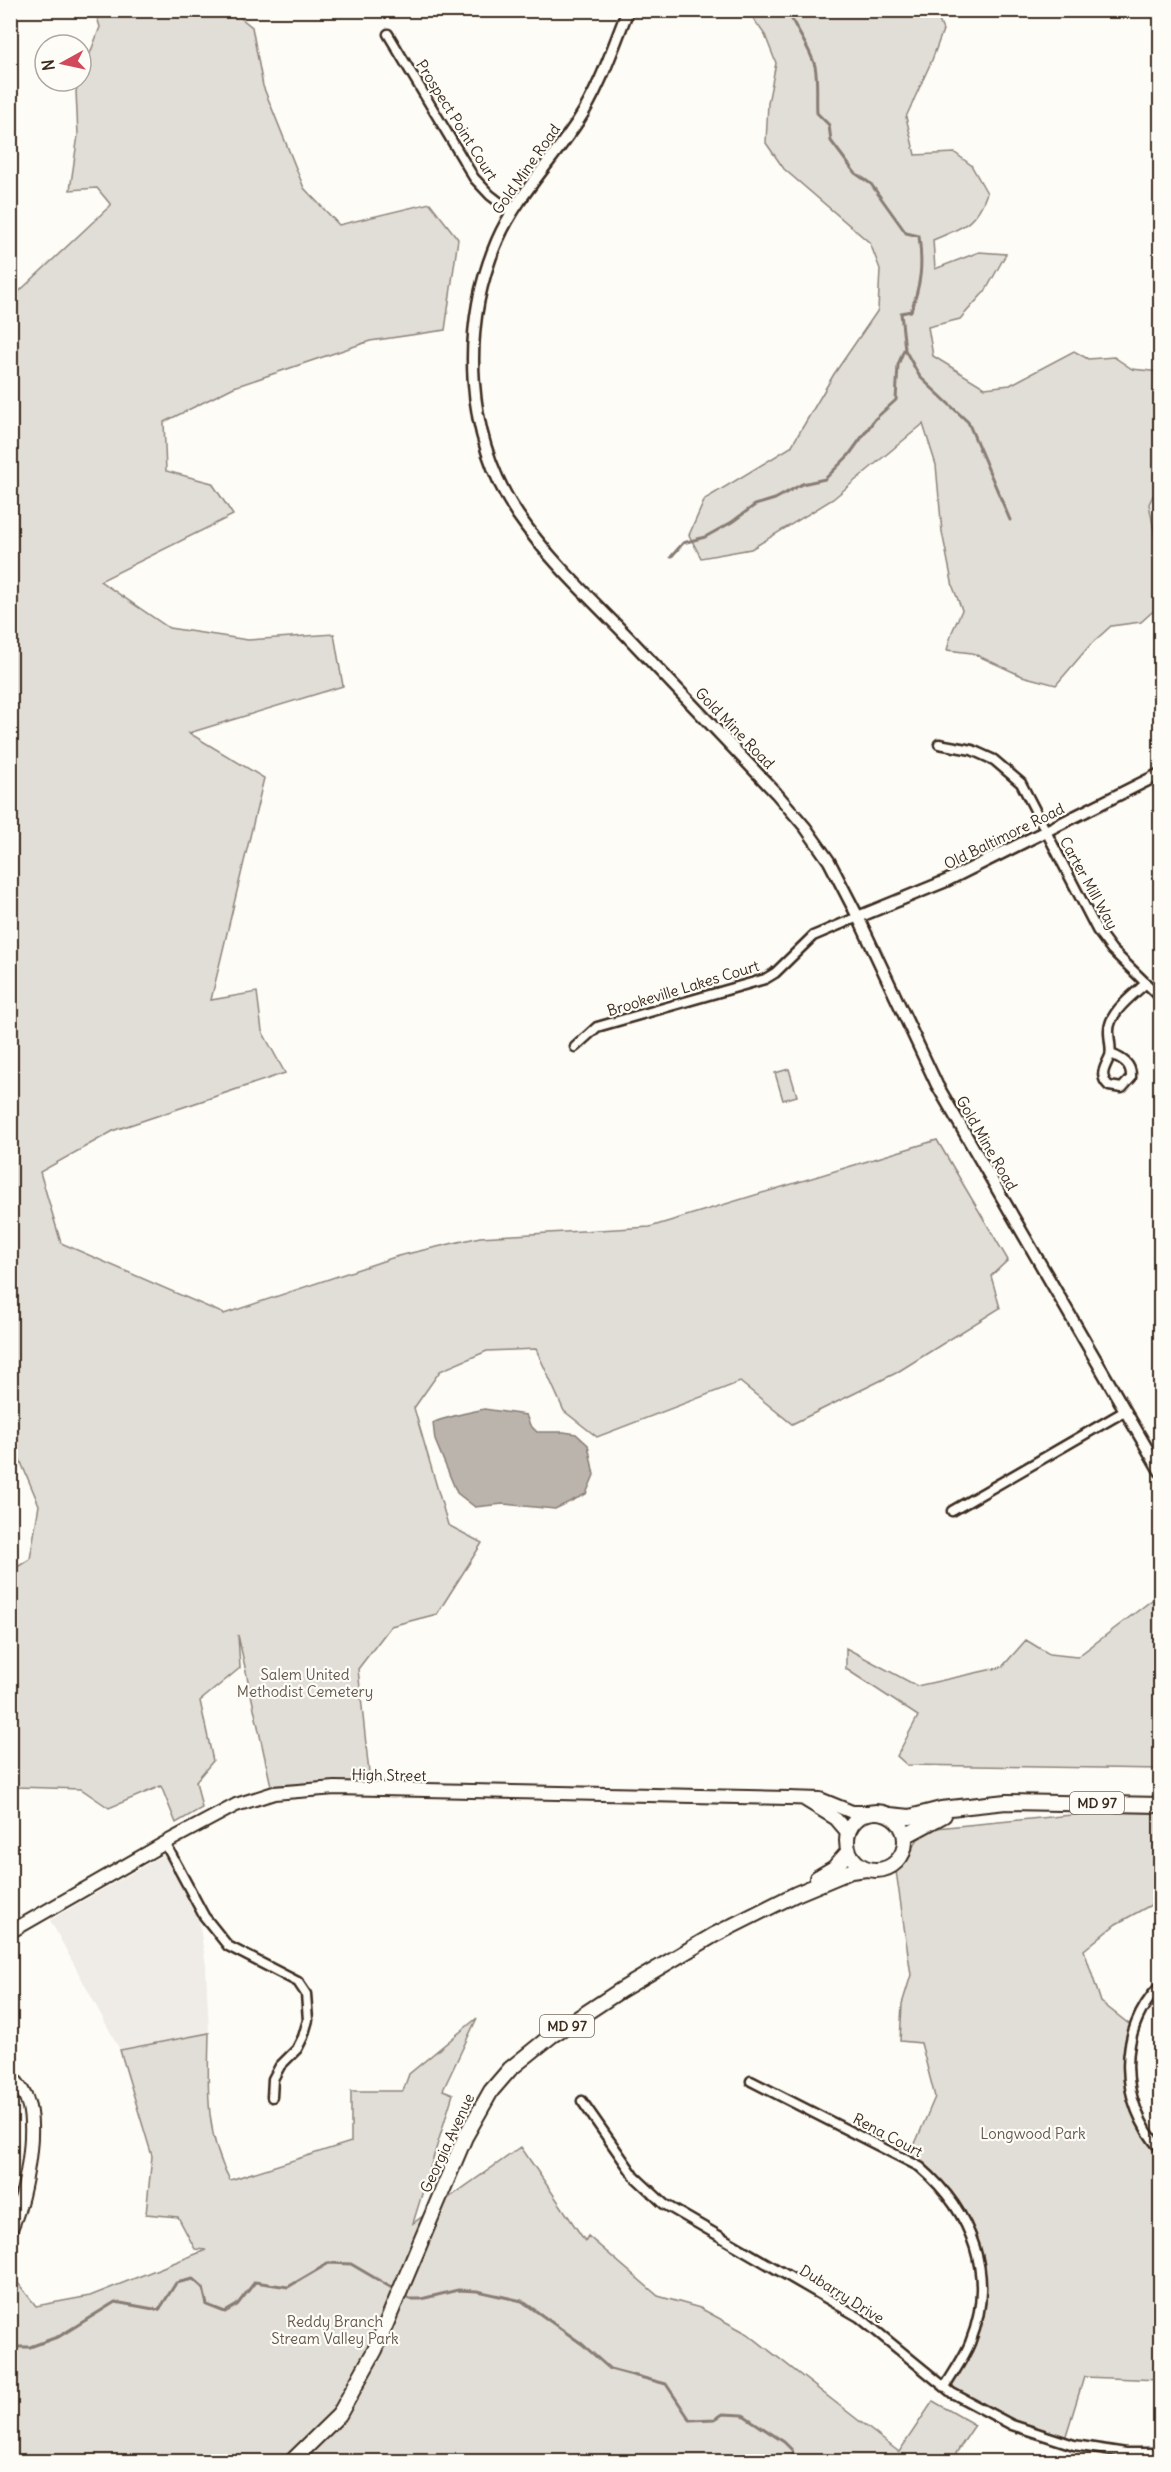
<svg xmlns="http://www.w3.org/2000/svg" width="1171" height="2472" viewBox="0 0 1171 2472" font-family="Delius,sans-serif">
	<rect width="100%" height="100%" fill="#fdfcf7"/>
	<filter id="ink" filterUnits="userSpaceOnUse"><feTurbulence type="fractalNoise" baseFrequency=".0167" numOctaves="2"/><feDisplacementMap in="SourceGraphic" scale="12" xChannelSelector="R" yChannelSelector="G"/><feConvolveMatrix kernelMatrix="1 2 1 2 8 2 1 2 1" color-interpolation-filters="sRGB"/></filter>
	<g filter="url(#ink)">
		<path fill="#efece7" d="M166 1853 198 1914 206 1966 209 2033 120 2050 50 1920Z"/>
		<path fill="#e1ded7" stroke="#8e847a" stroke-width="1.5" d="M95 11H232L252 27 263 86 304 188 339 225 430 203 458 239 445 330 370 341 234 387 164 422 166 471 212 483 233 515 100 581 169 628 248 640 334 634 343 686 189 733 264 778 211 1000 257 992 262 1031 285 1073 115 1130 40 1172 61 1243 224 1314 398 1256 480 1237 650 1227 937 1140 1008 1260 991 1276 1000 1308 896 1373 792 1424 740 1382 597 1437 564 1411 536 1349 487 1351 440 1371 414 1408 448 1525 482 1543 437 1614 391 1626 358 1669 370 1782H322L271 1786 238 1635 240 1668 200 1701 213 1761 196 1781 202 1808 176 1823 161 1786 109 1808 81 1789 16 1787 10 1783 11 1571 30 1559 39 1505 10 1436V300L111 205 97 188 70 190 78 135 76 91 100 27Z
			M748 11H935L943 30 932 60 906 117 915 155 955 153 971 165 987 193C976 225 961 228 933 240L935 269 979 252 1006 254 986 290 960 319 928 327 933 356 985 388 1010 385 1074 351 1088 359 1114 357 1132 369 1160 372V481L1149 504C1156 538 1161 570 1160 605L1141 622 1111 626 1091 644 1056 685 1022 676 972 653 947 650 952 632 962 610 953 587 942 532 936 465 923 424 833 499 751 549 701 558 689 535 705 499 791 447 834 374 878 310 880 269 870 243 784 169 766 143 768 103 776 63 765 35Z
			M789 1069 797 1096 783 1100 775 1073Z
			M1160 1594V1769L907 1765 897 1756 918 1716 846 1669V1648L917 1686 1002 1667 1026 1640 1049 1654 1077 1657Z
			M1114 1811 1160 1812V1900L1116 1924 1084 1950 1101 2002 1134 2028 1130 2042 1134 2107 1160 2149V2380L1084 2377 1064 2442 1012 2425 945 2387 970 2343 980 2303V2270L958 2207 908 2160 935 2097 921 2043 900 2041 902 2004 911 1975 896 1871 918 1839 936 1828Z
			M477 2018 443 2090 453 2094 413 2223 521 2147 585 2241 588 2236 658 2296 700 2308 748 2334 899 2452 933 2401 975 2425 950 2462 11 2461 10 2273 36 2306 90 2296 206 2250 195 2249 178 2217 146 2214 152 2156 120 2050 209 2033C208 2084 204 2133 230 2180L351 2142V2091H403L409 2074Z"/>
		<path fill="#bbb4ad" stroke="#887d74" stroke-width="1.5" d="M484 1409 526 1415 530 1425 537 1432H564L576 1434 588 1445 594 1475 586 1494 555 1509 503 1504 475 1507 457 1493 435 1440 433 1423C441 1418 472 1412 484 1409Z"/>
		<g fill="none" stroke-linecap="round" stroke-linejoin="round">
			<path stroke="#887d74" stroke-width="3" d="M788 10C795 30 809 45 815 66 818 80 816 98 817 113L829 125 831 141 855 173 871 184 906 233 919 236C923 266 921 283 911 311L901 313 905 350 920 377 968 422 1010 520
				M671 557 683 543 705 537 732 522 755 505 775 499 802 484 825 479 849 455 875 419 896 400 898 365 905 347
				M402 2295 409 2299H421L458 2290 477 2291 522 2301 582 2344 610 2369 666 2384 690 2420 715 2419 723 2414 743 2415 784 2442 792 2450 795 2462
				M10 2347H30L60 2336 115 2302 159 2310 176 2283 193 2279 203 2288 207 2305 225 2312 237 2305 255 2282 288 2287 329 2263 351 2264 397 2291"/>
			<g stroke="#3b2a1e" stroke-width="13">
				<path id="minor" d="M388 34 474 178 490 195 512 212
					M939 744 972 750 994 760 1021 783 1097 930 1112 950 1160 997
					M575 1047 597 1027 765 979 775 973 813 936 858 917
					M1111 1054C1123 1059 1132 1064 1131 1078L1122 1088 1109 1086C1098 1075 1105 1068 1110 1056 1112 1049 1109 1040 1109 1032 1108 1013 1132 996 1145 984
					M952 1511 1125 1411
					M165 1843 204 1916 228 1946 298 1982 306 1994 308 2020 303 2037 297 2049 280 2066 273 2079 272 2097
					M1160 1986C1116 2032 1119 2102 1160 2149
					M751 2081 920 2167C972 2212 997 2276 970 2343 964 2358 953 2373 945 2387
					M582 2101 635 2177 664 2204 859 2317 952 2393 1012 2425 1074 2445 1126 2453H1160"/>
			</g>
			<g stroke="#3b2a1e" stroke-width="15">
				<path id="tertiary" d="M628 10C613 47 600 88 578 121 552 161 516 197 497 241 460 328 465 436 518 515 549 560 590 598 628 637 677 689 727 741 776 793L805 827 829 861 858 917 937 1085 1160 1471
					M858 917 946 881 1160 774"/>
			</g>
			<g stroke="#3b2a1e" stroke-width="16">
				<path id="secondary" d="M805 1800 836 1819 848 1833
					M10 1932 165 1843 236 1805 274 1793 335 1788 788 1798 820 1799 852 1812H869
					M10 2075C19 2084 26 2094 29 2107 36 2139 24 2201 10 2231"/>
			</g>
			<g stroke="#3b2a1e" stroke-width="18">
				<path id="primary" d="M847 1841a29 29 0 1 1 58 0a29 29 0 1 1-58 0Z
					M890 1815 910 1817 941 1809 1006 1802 1160 1805
					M905 1836 944 1815
					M817 1878 834 1868 849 1851
					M291 2462 339 2415 375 2350 465 2137 491 2091 510 2069 551 2036 621 1990 714 1935 796 1894 851 1871 867 1869"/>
			</g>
			<use href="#minor" stroke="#fdfcf7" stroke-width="8"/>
			<use href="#tertiary" stroke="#fdfcf7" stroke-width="10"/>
			<use href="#secondary" stroke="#fdfcf7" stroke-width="12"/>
			<use href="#primary" stroke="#fdfcf7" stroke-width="14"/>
		</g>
	</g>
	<g text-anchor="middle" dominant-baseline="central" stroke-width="4.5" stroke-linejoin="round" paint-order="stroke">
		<g fill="#fdfcf7" stroke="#75695f" stroke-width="1.5">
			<rect x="1070" y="1792" width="54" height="22" rx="4.5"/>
			<rect x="540" y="2015" width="54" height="22" rx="4.5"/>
		</g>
		<g font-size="14" font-weight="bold" fill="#3b2a1e">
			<text x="1097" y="1803">MD 97</text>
			<text x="567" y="2026">MD 97</text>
		</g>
		<g font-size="15" fill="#3b2a1e" stroke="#fdfcf7">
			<text transform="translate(457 120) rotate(58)">Prospect Point Court</text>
			<text transform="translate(526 169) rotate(-55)">Gold Mine Road</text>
			<text transform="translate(735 728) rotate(46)">Gold Mine Road</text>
			<text transform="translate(1004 836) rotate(-26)">Old Baltimore Road</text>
			<text transform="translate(1089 883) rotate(61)">Carter Mill Way</text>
			<text transform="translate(683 988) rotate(-17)">Brookeville Lakes Court</text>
			<text transform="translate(987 1143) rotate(60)">Gold Mine Road</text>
			<text transform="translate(389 1775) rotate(1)">High Street</text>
			<text transform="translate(888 2135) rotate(28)">Rena Court</text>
			<text transform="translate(447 2143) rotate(-65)">Georgia Avenue</text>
			<text transform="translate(842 2294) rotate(32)">Dubarry Drive</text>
		</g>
		<g font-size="15" fill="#64574c" stroke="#fdfcf7">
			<text x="305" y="1674">Salem United<tspan x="305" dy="17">Methodist Cemetery</tspan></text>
			<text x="1033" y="2133">Longwood Park</text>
			<text x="335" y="2321">Reddy Branch<tspan x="335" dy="17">Stream Valley Park</tspan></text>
		</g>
	</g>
	<rect width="1171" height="2472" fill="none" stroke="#fdfcf7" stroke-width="36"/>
	<rect x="18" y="18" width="1135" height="2436" fill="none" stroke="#3b2a1e" stroke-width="2" filter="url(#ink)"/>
	<g transform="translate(63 63) rotate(262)"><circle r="28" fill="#fdfcf7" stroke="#afa8a0" stroke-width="1.5"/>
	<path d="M0-4.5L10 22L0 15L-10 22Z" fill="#d1495b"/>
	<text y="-9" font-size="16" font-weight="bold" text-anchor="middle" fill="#3b2a1e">N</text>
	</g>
</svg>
